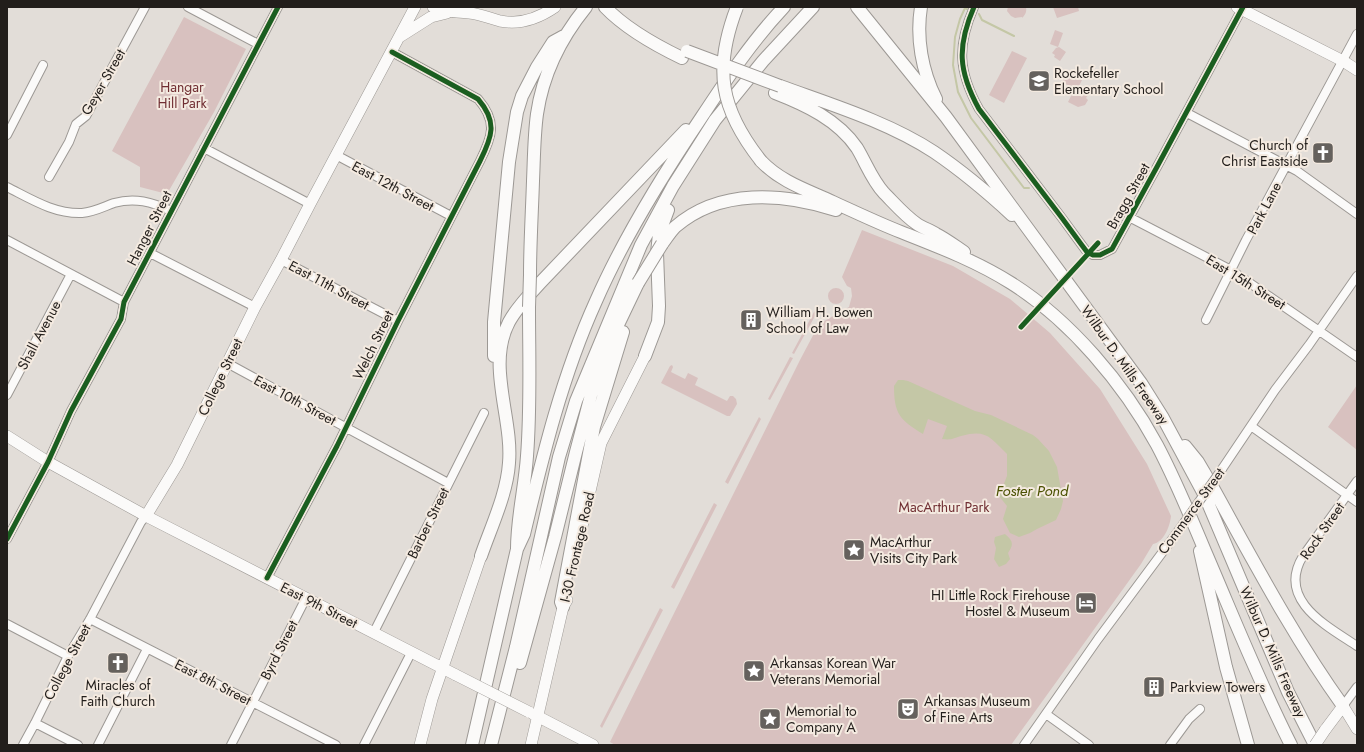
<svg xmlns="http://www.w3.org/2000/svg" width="1364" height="752" viewBox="0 0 1364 752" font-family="Jost,sans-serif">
	<rect width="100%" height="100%" fill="#e2ddd8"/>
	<path fill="#d8c1bf" d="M1008 7H1026C1027 13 1025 15 1022 18V17L1015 18 1011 16 1007 11Z
		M1053 7H1078L1079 11 1057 18Z
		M184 17 246 49 214 112 167 194 140 187V167L112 151Z
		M1055 30 1063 33 1058 47 1050 44Z
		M1059 47 1066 52 1060 61 1054 57 1055 55 1052 53 1056 48Z
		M1012 51 1027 58 1004 103 989 95Z
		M1070 73 1082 80 1077 90 1062 82 1066 75Z
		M1073 92 1082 97 1084 93 1088 95 1086 98 1088 100 1085 105 1078 107 1068 102Z
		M862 230 953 266 1010 299 1050 333 1100 389 1147 464 1171 516C1170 526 1164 542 1153 544L1141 564 1011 745H615L610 742 800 360 819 324 849 307 852 296 851 288 847 286 842 277Z
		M828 296a8 8 0 1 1 16 0a8 8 0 1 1-16 0Z
		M820 307 821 309 815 316 794 354 792 353 814 312Z
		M790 357 793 358 770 400 768 399Z
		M672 365 673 367 671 372 685 379 688 373 698 378 695 385 727 401 730 396H733L736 399 737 404 730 416H727L661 383 670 366Z
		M1357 385V450L1328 427Z
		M759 417 761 419 728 484 725 482Z
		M714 503 717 505 674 589 671 587Z
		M660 608 663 610 602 728 600 726Z"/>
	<path fill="#c4c7a6" d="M898 380H903L908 381 975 411 991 415 1033 435 1038 439 1049 451 1057 467 1063 501 1061 509 1056 520 1037 529 1030 533 1019 537 1010 533 1003 519 1007 506 999 496 1007 476V454C990 437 986 429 961 436 952 439 951 440 942 439L947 426 928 419 923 434C900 420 894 414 894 386Z
		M1005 534C1013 541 1014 544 1008 553L1010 559 1006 564 999 567 994 559 996 548 994 542 995 537Z"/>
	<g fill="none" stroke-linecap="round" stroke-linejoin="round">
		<path stroke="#c4c7a6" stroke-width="2" d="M967 9 965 8 960 19 955 37 953 65 958 92 971 118 1024 188H1029
			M979 14 982 20 1014 36"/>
		<g stroke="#9c9894" stroke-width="10">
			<path id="minor" d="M188 7 258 44
				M974 7C957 46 958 71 979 109L1062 218 1081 244 1087 252 1093 255H1100L1112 249 1158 165 1243 7
				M1187 113 1297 171 1357 214
				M7 135 43 65
				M204 148 310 204
				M336 155 451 216
				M49 177 69 142 76 124 86 116 145 7
				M7 187C31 199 54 214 82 213 94 212 103 207 114 203 135 197 152 202 171 211
				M1129 217 1231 270 1357 357
				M7 240 124 302
				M150 253 255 307
				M281 260 398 321
				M1206 320 1246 240 1357 34
				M227 363 448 483
				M7 395 71 274
				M1251 426 1357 502
				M1222 469 1275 390 1309 345 1357 276
				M1357 481 1303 556C1276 600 1327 626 1357 646
				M7 539 48 462 71 411 121 319 124 302 278 7
				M267 578 337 446 398 321 480 161C492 137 498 122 478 99L392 52
				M90 619 336 745
				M7 624 68 656
				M374 632 484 413
				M1343 706 1357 687
				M1046 714 1089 745
				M35 723 78 745
				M23 745 35 723 68 656 90 619 141 522 146 516
				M98 745 147 649
				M231 745 306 598
				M364 745 411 653
				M1024 745 1098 639 1179 530
				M1170 745 1189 719 1200 709"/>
		</g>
		<g stroke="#9c9894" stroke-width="12">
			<path id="major" d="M433 7C444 13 457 11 469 13 480 14 489 18 500 21 520 25 539 18 555 7
				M1237 7 1343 61 1357 70
				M401 36 431 17 447 13
				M7 436 48 462 146 516 456 675
				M146 516 177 465 255 307 281 260 310 204 415 7
				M578 544 601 443 645 356
				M533 714 593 745
				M1325 730 1343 706 1357 729
				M420 745 432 699 481 556
				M531 745 563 607 567 600"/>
		</g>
		<g stroke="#9c9894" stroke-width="14">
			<path id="highway" d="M605 7C626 29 655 45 682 58
				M857 7 946 117 1141 383 1163 418 1205 496 1288 692 1315 745
				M921 7C916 38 922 71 936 99
				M780 86C832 105 888 122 934 152 962 171 987 192 1012 215
				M775 93C806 105 838 120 857 148 866 163 872 180 884 193 894 203 905 216 917 224 923 228 930 230 936 234 946 239 955 246 964 252
				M761 161C781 182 807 190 833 202 855 212 878 223 901 232 939 247 976 261 1011 283 1070 320 1124 384 1157 445 1175 479 1190 515 1205 551 1233 616 1259 682 1291 745
				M662 244C666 239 670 232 675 227 720 188 783 193 836 210
				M530 275C530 244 532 212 533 181 534 159 534 136 537 114 543 73 560 39 586 7
				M494 356V322L509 162 517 112 522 96 537 67 553 42 564 36
				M645 356 658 322 659 306 657 253 659 234 668 210
				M1185 446 1198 462 1208 479C1251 556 1292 635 1343 706
				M517 549 524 534C543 455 562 376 596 301 624 237 662 176 701 118 726 80 752 41 784 7
				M1200 551 1226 667 1248 745
				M481 556C491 527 507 494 509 463 513 418 486 365 509 322 517 307 530 294 541 282L686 130
				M563 607 561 602 594 427 623 332
				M520 663 555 537 576 452 591 395 616 329 638 283
				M472 745 517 549C517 517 525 487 527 456 531 406 529 356 529 307
				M491 745 516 647 559 457 576 401 641 245 673 186 715 120 763 61 813 7"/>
		</g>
		<use href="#minor" stroke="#fbfaf9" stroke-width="8"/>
		<use href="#major" stroke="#fbfaf9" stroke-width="11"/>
		<use href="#highway" stroke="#fbfaf9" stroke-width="12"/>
		<g stroke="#9c9894" stroke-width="10" stroke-linecap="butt">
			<path id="minor-bridge" d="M1179 530 1222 469"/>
		</g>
		<g stroke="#9c9894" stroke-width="12" stroke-linecap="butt">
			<path id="major-bridge" d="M456 675 529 712
				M1315 745 1325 730"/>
		</g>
		<g stroke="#9c9894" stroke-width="14" stroke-linecap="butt">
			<path id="highway-bridge" d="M737 7C713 69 720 109 761 161
				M687 51 780 86
				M638 283 662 244
				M529 307 530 275"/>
		</g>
		<use href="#minor-bridge" stroke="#fbfaf9" stroke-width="8"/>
		<use href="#major-bridge" stroke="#fbfaf9" stroke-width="11"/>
		<use href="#highway-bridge" stroke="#fbfaf9" stroke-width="12"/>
		<g stroke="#f4eae0" stroke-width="8">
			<path id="cycleway" d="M974 7C957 46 958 71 979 109L1062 218 1081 244 1087 252 1093 255H1100L1112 249 1158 165 1243 7
				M1021 327 1098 243
				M7 539 48 462 71 411 121 319 124 302 278 7
				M267 578 337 446 398 321 480 161C492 137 498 122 478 99L392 52"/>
		</g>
		<use href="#cycleway" stroke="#1b5e20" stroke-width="5"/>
	</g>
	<defs>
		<g id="school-square" transform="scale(1.15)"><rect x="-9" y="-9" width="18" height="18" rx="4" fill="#65615d" stroke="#f4eae0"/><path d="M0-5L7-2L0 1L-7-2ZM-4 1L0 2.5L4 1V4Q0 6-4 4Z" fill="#fff"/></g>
		<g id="church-square" transform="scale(1.15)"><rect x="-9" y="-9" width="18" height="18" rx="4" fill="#65615d" stroke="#f4eae0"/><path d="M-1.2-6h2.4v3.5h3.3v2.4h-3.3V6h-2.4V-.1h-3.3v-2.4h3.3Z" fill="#fff"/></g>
		<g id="building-square" transform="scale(1.15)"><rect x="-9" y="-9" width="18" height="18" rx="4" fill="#65615d" stroke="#f4eae0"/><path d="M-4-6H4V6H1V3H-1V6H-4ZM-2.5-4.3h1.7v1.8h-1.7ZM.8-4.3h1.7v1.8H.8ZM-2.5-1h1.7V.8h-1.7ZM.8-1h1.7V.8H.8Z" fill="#fff"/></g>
		<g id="sight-square" transform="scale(1.15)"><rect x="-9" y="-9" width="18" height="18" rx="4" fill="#65615d" stroke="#f4eae0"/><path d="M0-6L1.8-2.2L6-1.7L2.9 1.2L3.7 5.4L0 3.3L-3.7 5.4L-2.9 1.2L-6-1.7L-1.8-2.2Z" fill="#fff"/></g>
		<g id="hotel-square" transform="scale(1.15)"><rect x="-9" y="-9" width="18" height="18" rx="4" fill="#65615d" stroke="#f4eae0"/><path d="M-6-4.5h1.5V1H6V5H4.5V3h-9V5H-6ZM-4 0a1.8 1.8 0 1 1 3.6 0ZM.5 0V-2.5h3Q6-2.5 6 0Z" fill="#fff"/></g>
		<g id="theatre-square" transform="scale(1.15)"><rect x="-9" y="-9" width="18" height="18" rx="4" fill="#65615d" stroke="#f4eae0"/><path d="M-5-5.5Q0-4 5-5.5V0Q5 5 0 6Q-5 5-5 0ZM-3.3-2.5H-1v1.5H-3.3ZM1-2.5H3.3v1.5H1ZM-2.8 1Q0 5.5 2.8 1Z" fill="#fff"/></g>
	</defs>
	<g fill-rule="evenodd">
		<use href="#school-square" x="1039" y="81"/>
		<use href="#church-square" x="1323" y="153"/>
		<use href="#building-square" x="751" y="320"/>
		<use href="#sight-square" x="854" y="550"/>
		<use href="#hotel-square" x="1086" y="603"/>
		<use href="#church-square" x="118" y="663"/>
		<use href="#sight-square" x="754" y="671"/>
		<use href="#building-square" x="1154" y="687"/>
		<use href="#theatre-square" x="908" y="709"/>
		<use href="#sight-square" x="770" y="719"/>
	</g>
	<g text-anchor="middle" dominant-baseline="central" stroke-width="4" stroke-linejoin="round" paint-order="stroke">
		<g font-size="14" fill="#221e1b" stroke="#f4eae0" text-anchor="start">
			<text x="1054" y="73">Rockefeller<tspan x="1054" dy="16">Elementary School</tspan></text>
			<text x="1308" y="145" text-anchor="end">Church of<tspan x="1308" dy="16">Christ Eastside</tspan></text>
			<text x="766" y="312">William H. Bowen<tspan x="766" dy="16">School of Law</tspan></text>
			<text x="870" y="542">MacArthur<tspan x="870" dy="16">Visits City Park</tspan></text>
			<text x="1070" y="595" text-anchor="end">HI Little Rock Firehouse<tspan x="1070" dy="16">Hostel &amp; Museum</tspan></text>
			<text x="770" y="663">Arkansas Korean War<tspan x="770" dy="16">Veterans Memorial</tspan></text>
			<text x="118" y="685" text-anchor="middle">Miracles of<tspan x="118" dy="16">Faith Church</tspan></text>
			<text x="1170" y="687">Parkview Towers</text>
			<text x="924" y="701">Arkansas Museum<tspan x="924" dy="16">of Fine Arts</tspan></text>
			<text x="786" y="711">Memorial to<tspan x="786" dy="16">Company A</tspan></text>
		</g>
		<g font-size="14" fill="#221e1b" stroke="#f4eae0">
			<text transform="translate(103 82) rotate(-60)">Geyer Street</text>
			<text transform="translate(393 186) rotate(28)">East 12th Street</text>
			<text transform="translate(1128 196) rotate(-61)">Bragg Street</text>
			<text transform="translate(1264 208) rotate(-62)">Park Lane</text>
			<text transform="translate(149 228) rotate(-63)">Hanger Street</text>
			<text transform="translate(1246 282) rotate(32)">East 15th Street</text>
			<text transform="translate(329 285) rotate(28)">East 11th Street</text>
			<text transform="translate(39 335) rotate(-62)">Shall Avenue</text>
			<text transform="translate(373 345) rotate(-64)">Welch Street</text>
			<text transform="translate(1125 365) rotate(55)">Wilbur D. Mills Freeway</text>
			<text transform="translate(220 377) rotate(-64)">College Street</text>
			<text transform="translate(295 400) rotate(28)">East 10th Street</text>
			<text transform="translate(1191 511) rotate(-54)">Commerce Street</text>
			<text transform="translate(428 523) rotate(-64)">Barber Street</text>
			<text transform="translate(1322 531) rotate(-55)">Rock Street</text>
			<text transform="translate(577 547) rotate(-77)">I-30 Frontage Road</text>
			<text transform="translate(319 605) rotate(27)">East 9th Street</text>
			<text transform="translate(279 650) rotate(-63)">Byrd Street</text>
			<text transform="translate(1273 652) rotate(66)">Wilbur D. Mills Freeway</text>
			<text transform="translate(67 662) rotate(-62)">College Street</text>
			<text transform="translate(213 682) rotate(27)">East 8th Street</text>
		</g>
		<g font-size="14" fill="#702e32" stroke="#f4eae0">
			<text x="182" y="87">Hangar<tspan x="182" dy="16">Hill Park</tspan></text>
			<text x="944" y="507">MacArthur Park</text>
		</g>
		<g font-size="15" font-style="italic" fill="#4c5203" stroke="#f4eae0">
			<text x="1032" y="491">Foster Pond</text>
		</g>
	</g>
	<rect width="1364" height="752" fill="none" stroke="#221e1b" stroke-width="16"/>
</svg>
